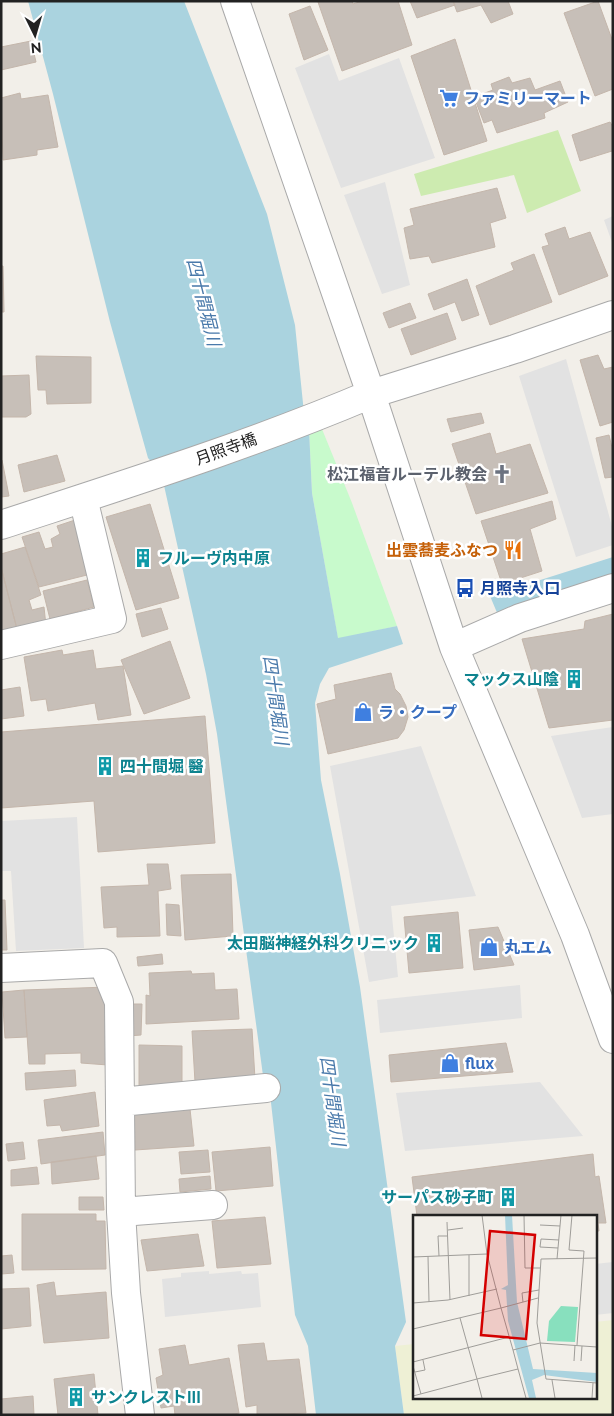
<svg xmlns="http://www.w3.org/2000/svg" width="614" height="1416" viewBox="0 0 614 1416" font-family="Raleway,'Noto Sans JP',sans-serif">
	<rect width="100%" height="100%" fill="#f2efe9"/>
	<path fill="#eef0d5" d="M613 1320V1415H404L395 1346 414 1344V1397H595V1322Z"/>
	<path fill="#cdebb0" d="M558 130 581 191 527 213 514 175 421 196 414 174Z"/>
	<path fill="#c8facc" d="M313 428 322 429 352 503 397 626 338 639 312 493 309 429Z"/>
	<path fill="#e2e2e2" d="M329 54 339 81 399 58 435 158 341 188 295 68Z
		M385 182 410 285 382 294 344 195Z
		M613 216V245L604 220Z
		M566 359 613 530V545L576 557 519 376Z
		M613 727V814L582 818 551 736Z
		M421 746 476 896 391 906 398 977 369 982 330 766Z
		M77 817 84 948 16 951 11 871H1V821Z
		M520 985 522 1018 380 1033 377 1000Z
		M540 1082 583 1136 405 1151 396 1093Z
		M613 1262V1313L595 1315V1264Z
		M209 1271V1274L241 1271 242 1274 258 1273 261 1307 165 1317 162 1279 181 1277V1273Z"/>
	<path fill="#aad3df" d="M28 1H184L267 214 295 325 304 413 309 429 312 493 338 638 397 626 403 644 329 668 320 684 315 703 321 780 340 874 360 987 406 1322 395 1346 404 1415H316L308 1346 295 1315 269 1085 264 1083 217 734 206 674 163 481 155 466 148 458 110 322 53 94Z
		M613 557V576L498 615 490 596Z"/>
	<path fill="#c7bfb8" stroke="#c4b6ab" d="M321 1H352L353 4 362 1H398L412 45 342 71 318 2Z
		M410 1H453L455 5 417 18Z
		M453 1H508L513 14 491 23 481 5 457 12Z
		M598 1 613 42V89L595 96 564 13Z
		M310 6 328 50 304 60 289 14Z
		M455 39 487 141 444 155 411 56Z
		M31 41 36 62 1 70V47Z
		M509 77 512 83 530 78 535 90 560 81 568 102 544 113 545 118 497 133 492 120 484 123 474 97 493 90 491 84Z
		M20 93 21 99 48 95 58 147 37 150V155L3 160 1 98Z
		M610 122 613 127V153L612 151 580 161 572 135Z
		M497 188 506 218 490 223 495 247 432 263 429 256 410 259 404 228 414 225 410 209Z
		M565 227 569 239 590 232 608 276 559 295 542 247 549 245 545 234Z
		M534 254 552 302 490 325 476 286 514 270 511 263Z
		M1 266H3L4 312H1Z
		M467 279 479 315 462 321 455 302 434 310 428 294Z
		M410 303 416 318 389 328 383 313Z
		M447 313 456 339 411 355 401 329Z
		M598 355 604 369 613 367V422L600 426 580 360Z
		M36 356 91 357V403L47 404 46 390H38Z
		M29 375 31 414 26 417H1V376Z
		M481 413 484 423 451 432 447 419Z
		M490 433 496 454 530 444 548 493 476 514 452 444Z
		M609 435 613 452V477L605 478 596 438Z
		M57 455 65 481 24 492 18 465Z
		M2 460 9 496 1 497V460Z
		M552 501 556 519 530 529 542 571 502 584 481 521Z
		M150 504 179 598 136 610 106 517Z
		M78 519 91 574 39 587 22 537 39 532 45 549 53 547 51 539 60 534 57 526Z
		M25 547 41 595 29 600 32 610 44 607 46 626 18 633 1 567V554Z
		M1 567 18 633 1 637Z
		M87 580 94 607 50 619 43 591Z
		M161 608 168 629 142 637 136 614Z
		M613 614V720L549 728 522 639 584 629 585 621Z
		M170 641 190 698 144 714 121 660Z
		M62 650 63 655 93 650 96 669 123 666 131 715 98 720 95 703 48 711 46 699 31 701 24 657Z
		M391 673 395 689 400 694 406 706 408 717 404 730 398 738 328 754 317 704 336 699 334 685Z
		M20 687 24 716 1 719V690Z
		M205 716 215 843 98 852 94 801 1 808V732Z
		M147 864H168L171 889 158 891 160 936 117 937V927L104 928 101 887 149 885Z
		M231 874 233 936 185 940 181 875Z
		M1 900H5L7 950H1Z
		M166 904 179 905 181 936 167 935Z
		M458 912 463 968 409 973 404 917Z
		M498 927 514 965 474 970 469 930Z
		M162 954 163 964 138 966 137 957Z
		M191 971 192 974 214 973 215 990 237 989 239 1019 146 1024V995L150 996 149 973Z
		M107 987 108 1065 81 1063V1053L45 1054V1064H29L24 990Z
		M24 990 27 1037 5 1038 2 992Z
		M128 1004H142L141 1035 128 1036Z
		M252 1029 255 1079 195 1082 192 1031Z
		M506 1043 513 1072 391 1082 389 1055Z
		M139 1045 182 1046V1087L139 1089Z
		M75 1070 76 1086 26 1090 25 1073Z
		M95 1092 99 1126 62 1131 60 1125 47 1126 44 1100Z
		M190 1109 194 1146 135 1150 134 1114Z
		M103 1132 105 1155 41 1164 38 1140Z
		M23 1142 25 1159 8 1161 6 1144Z
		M270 1147 273 1186 216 1191 212 1152Z
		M208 1150 210 1172 181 1174 179 1152Z
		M593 1154 595 1177 599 1176 606 1223H598L599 1231H595V1216H417L412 1177Z
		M96 1156 99 1179 52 1184 51 1162Z
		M37 1167 39 1184 11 1186V1170Z
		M210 1176 211 1189 180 1192 179 1179Z
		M79 1197H103L104 1210H79Z
		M22 1214H96V1221H105L106 1269 22 1270Z
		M265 1217 271 1264 217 1268 212 1221Z
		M198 1234 204 1266 147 1271 141 1240Z
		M12 1255 14 1273 1 1274V1256Z
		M54 1282 56 1296 106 1292 109 1338 44 1343 37 1285Z
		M29 1288 31 1326 1 1329V1289Z
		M264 1343 267 1361 299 1359 306 1413 257 1415V1405L246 1407 238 1345Z
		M185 1345 189 1365 229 1358 239 1413 229 1415H175L174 1406 161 1408 156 1378 163 1375 159 1349Z
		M94 1374 98 1415H58L54 1379Z
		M33 1396 34 1415H1V1399Z"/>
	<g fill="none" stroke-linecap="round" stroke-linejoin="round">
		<g stroke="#a9a9a9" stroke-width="30">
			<path id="minor" d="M613 315 515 349 371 394 454 647 575 935 613 1039
				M1 525C126 484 251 445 371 394L235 1
				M1 645 112 619 83 498
				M454 647 520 618 613 588
				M1 968 103 963 119 1002 121 1212 126 1293 140 1415
				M120 1102 266 1088
				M121 1212 213 1205"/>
		</g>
		<use href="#minor" stroke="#fff" stroke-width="28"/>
	</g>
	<defs>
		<g id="supermarket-bare" transform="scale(1.5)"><path d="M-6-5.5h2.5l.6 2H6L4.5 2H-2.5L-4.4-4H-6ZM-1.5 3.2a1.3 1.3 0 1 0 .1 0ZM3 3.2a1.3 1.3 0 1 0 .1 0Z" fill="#3f7fe0" stroke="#fff" stroke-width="2.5" paint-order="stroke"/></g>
		<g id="church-bare" transform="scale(1.5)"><path d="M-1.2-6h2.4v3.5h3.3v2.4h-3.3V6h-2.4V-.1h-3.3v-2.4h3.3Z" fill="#6b7280" stroke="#fff" stroke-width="2.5" paint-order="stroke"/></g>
		<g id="restaurant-bare" transform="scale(1.5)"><path d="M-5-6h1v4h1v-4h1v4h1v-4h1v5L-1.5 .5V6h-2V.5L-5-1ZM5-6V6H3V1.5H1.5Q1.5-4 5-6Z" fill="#e8710a" stroke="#fff" stroke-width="2.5" paint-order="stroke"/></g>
		<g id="building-bare" transform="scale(1.5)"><path d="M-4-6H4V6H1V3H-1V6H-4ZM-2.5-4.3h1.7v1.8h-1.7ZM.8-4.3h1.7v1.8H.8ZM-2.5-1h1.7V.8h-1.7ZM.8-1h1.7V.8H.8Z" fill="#0f9aa8" stroke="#fff" stroke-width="2.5" paint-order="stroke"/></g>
		<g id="bus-bare" transform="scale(1.5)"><path d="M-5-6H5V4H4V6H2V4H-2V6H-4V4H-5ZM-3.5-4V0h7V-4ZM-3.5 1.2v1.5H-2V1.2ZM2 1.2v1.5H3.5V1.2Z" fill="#1a4fb4" stroke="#fff" stroke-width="2.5" paint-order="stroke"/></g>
		<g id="shop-bare" transform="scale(1.5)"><path d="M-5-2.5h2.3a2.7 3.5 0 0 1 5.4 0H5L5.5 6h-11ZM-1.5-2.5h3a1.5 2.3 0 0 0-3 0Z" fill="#3f7fe0" stroke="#fff" stroke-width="2.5" paint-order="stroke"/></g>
	</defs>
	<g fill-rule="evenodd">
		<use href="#supermarket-bare" x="449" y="98"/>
		<use href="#church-bare" x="502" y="474"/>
		<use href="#restaurant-bare" x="513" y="550"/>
		<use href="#building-bare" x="143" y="558"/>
		<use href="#bus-bare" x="465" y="588"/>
		<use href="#building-bare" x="574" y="679"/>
		<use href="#shop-bare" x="363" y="712"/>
		<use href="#building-bare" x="105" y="766"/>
		<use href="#building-bare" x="434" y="943"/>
		<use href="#shop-bare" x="489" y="947"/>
		<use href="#shop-bare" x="450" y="1063"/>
		<use href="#building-bare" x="508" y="1197"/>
		<use href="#building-bare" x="76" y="1397"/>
	</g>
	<g text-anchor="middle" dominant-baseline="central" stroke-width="5" stroke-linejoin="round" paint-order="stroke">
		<g font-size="16" font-weight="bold" fill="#366cbe" stroke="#fff" text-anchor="start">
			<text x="464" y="98">ファミリーマート</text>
			<text x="378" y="712">ラ・クープ</text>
			<text x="504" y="947">丸エム</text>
			<text x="465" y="1063">flux</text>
		</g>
		<g font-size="16" fill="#222" stroke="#fff">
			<text transform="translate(226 449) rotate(-20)">月照寺橋</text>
		</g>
		<g font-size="16" font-weight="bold" fill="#5b616d" stroke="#fff" text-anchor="end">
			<text x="487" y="474">松江福音ルーテル教会</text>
		</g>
		<g font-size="16" font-weight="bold" fill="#c56008" stroke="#fff" text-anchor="end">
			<text x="498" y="550">出雲蕎麦ふなつ</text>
		</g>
		<g font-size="16" font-weight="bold" fill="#0d838f" stroke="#fff" text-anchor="start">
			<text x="158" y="558">フルーヴ内中原</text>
			<text x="559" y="679" text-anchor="end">マックス山陰</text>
			<text x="120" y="766">四十間堀 醫</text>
			<text x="419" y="943" text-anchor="end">太田脳神経外科クリニック</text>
			<text x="493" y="1197" text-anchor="end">サーパス砂子町</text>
			<text x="91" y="1397">サンクレストIII</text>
		</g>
		<g font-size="16" font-weight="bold" fill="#164399" stroke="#fff" text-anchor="start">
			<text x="480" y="588">月照寺入口</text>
		</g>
		<g font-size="18" font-style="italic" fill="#4a7aab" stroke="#fff">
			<text transform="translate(204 302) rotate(76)">四十間堀川</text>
			<text transform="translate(276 700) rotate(82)">四十間堀川</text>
			<text transform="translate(333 1101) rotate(82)">四十間堀川</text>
		</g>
	</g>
	<g transform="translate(413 1215)">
		<rect width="184" height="184" fill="#f2efe9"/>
		<path d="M148 91 165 92 162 127 134 126 136 106Z" fill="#88e0be"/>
		<path d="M92 0H99L104 87 120 154 184 158V167L131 160 119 165 123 183H116L95 106 93 75 88 74 95 70Z" fill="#aad3df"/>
		<path fill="none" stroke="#9f9d99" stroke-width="1" d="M111 0 112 53H127M159 0 156 35 171 36 164 130M34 7 37 85M127 10 147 11M35 15 50 13M145 33 127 32 128 24 146 25M56 40V81M15 41 16 87M26 41 25 21H35M0 42 74 39M184 43 128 44 124 108 133 164 184 168M144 44 148 0M110 87 109 78 126 75M0 88 35 85 84 74M0 114 88 93 74 39 69 0M100 135 88 93 125 83M161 146 162 130M168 146 169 131M0 147 96 122M0 151 8 179M105 154 113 183M2 157 12 155 10 145M139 165 142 183M0 181 64 164 47 103M69 183 64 164 105 154 100 135 127 128 184 132M179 183 180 168"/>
		<path fill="#d40000" fill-opacity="0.15" stroke="#d40000" stroke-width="2.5" d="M77 16 122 20 113 124 68 120Z"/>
		<rect width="184" height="184" fill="none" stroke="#222" stroke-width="2.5"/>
	</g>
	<rect width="614" height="1416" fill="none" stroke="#222222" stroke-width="5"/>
	<g transform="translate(35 35) rotate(175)" stroke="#ffffff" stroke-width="4" paint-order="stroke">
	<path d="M0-4L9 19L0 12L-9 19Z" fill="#222222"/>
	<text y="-8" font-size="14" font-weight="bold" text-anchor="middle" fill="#222222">N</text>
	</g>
</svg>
